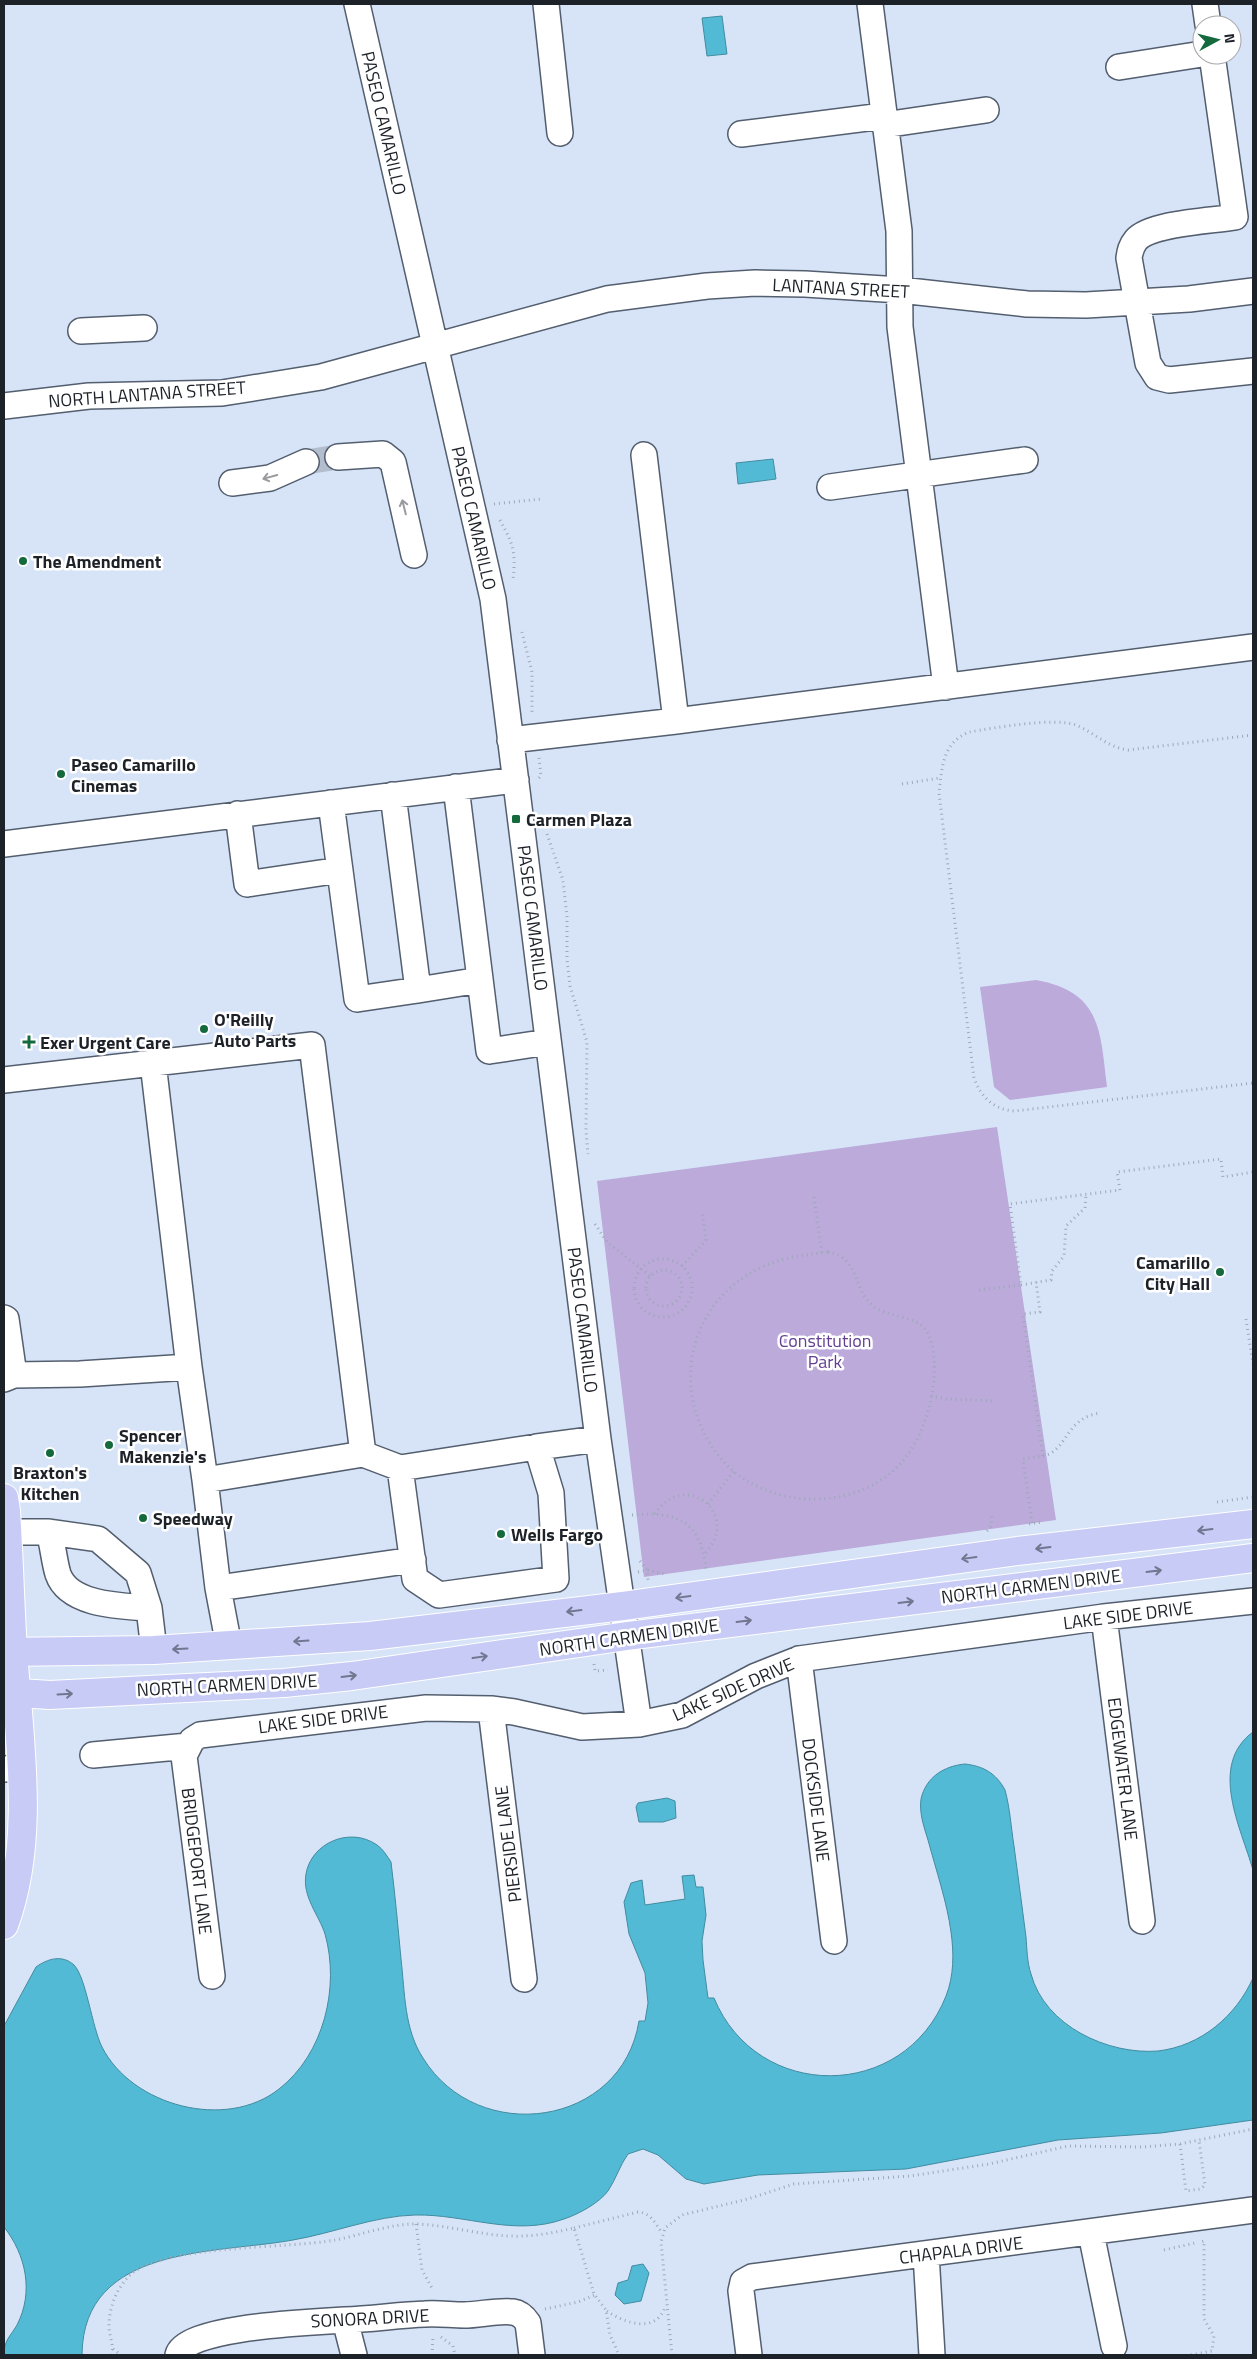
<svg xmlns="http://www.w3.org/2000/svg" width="1257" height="2359" viewBox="0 0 1257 2359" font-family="'Titillium Web',sans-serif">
	<rect width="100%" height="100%" fill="#d7e4f8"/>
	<path fill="#bbaada" d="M1036 980C1102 992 1100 1031 1107 1087L1010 1100 994 1087 980 987Z
		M997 1127 1056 1520 644 1577 597 1181Z"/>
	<path fill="#52bad4" stroke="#428ca0" d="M722 16 727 54 707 56 702 18Z
		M773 459 776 479 738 484 736 463Z
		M1253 1732V1870C1241 1828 1208 1765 1253 1732Z
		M965 1764C983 1766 996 1773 1005 1790 1010 1808 1011 1827 1014 1846 1018 1876 1022 1906 1026 1937 1027 1949 1027 1962 1031 1974 1045 2026 1108 2055 1158 2051 1201 2046 1236 2016 1253 1978V2120L1161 2133 1058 2140 906 2169 758 2175 704 2184 686 2179 658 2155 643 2149 628 2154C620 2165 616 2179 608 2191 599 2203 579 2214 564 2219 514 2237 466 2214 415 2215 374 2216 334 2233 293 2240 217 2254 83 2244 82 2355H4C4 2340 10 2337 17 2325 34 2292 26 2255 4 2227V2026L36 1967C47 1959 62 1954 74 1965 86 1977 92 2027 102 2047 132 2106 226 2131 279 2089 324 2054 340 1987 325 1934 319 1915 302 1897 306 1874 311 1843 350 1826 377 1845 383 1849 387 1856 391 1862 395 1894 398 1927 401 1959 405 1993 404 2029 423 2058 478 2147 622 2127 639 2021H645L648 2003 645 1973 629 1934 624 1902 631 1883 642 1880 645 1905 685 1899 682 1876 694 1875 696 1887H703L706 1915 702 1941 703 1960 708 1998H714C757 2102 904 2102 946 1996 954 1976 954 1953 951 1932 947 1902 936 1870 928 1840 924 1827 919 1813 921 1799 926 1777 944 1766 965 1764Z
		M667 1798 675 1801 676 1818 663 1822H639L636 1807 638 1803Z
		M643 2264 649 2273 641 2301 624 2304 615 2295 618 2283 628 2280 632 2266Z"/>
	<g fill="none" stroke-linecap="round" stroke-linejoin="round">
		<path stroke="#b2bdce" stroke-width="25" stroke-dasharray="25 12" stroke-linecap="butt" d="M306 462 338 457"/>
		<g stroke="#535e6e" stroke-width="28">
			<path id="minor" d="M357 4 493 599 598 1439 639 1724
				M546 4 560 133
				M870 4 899 231 900 327 946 687
				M1205 4 1208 25
				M1212 55 1235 217C1211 221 1151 223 1136 240 1131 246 1130 251 1129 258L1148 363 1157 377 1169 380 1253 371
				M1119 67 1202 54
				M884 125 986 110
				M741 134 883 116
				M81 331 144 328
				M4 406 89 396 222 393 321 377 607 299 707 286 755 283 805 284 900 290 1027 304 1086 305 1189 299 1253 291
				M644 455 676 721
				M338 457 383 454 393 462 414 555
				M232 483 270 478 306 462
				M830 487 1025 460
				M510 740 676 721 1253 647
				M456 787 489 1051 548 1042
				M393 795 418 990 480 980
				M331 803 357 999 418 990
				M238 814 247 884 340 870
				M4 844 516 780
				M153 1063 189 1367
				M4 1080 312 1045 363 1454 400 1468 537 1447 551 1493 556 1579 439 1595 415 1579 400 1468
				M4 1318 6 1319 14 1375 4 1379
				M14 1375 80 1374 189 1367 205 1480 363 1454
				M537 1447 598 1439
				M205 1480 218 1588 229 1646
				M4 1532H49C53 1545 54 1561 58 1574 69 1606 123 1606 149 1608L154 1650
				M49 1532 98 1539 138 1573 149 1608
				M218 1588 413 1560
				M1104 1617 1142 1921
				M799 1659 834 1941
				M491 1709 524 1979
				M93 1755 188 1746
				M4 1769 21 1768
				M212 1976 184 1756 192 1740 200 1735 426 1708 491 1709 514 1712 582 1727 639 1724 682 1715 756 1676 799 1659 1104 1617 1253 1601
				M1091 2233 1114 2346
				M926 2254 932 2355
				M345 2320 354 2355
				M178 2355C185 2326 317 2322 345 2320 372 2319 399 2315 425 2314 438 2313 451 2315 464 2315 480 2315 497 2310 513 2312 520 2313 524 2317 528 2323L532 2355
				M749 2355 741 2291 743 2282 752 2277 1253 2210"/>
		</g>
		<g stroke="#fff" stroke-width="30">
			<path id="major" d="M4 1498 6 1511C9 1557 10 1604 13 1651 19 1740 36 1838 4 1925
				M4 1652 154 1650 370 1636 623 1606 1017 1551 1253 1524
				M4 1692 50 1695 284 1683 352 1676 627 1636 1253 1558"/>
		</g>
		<path stroke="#9da8b8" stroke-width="3" stroke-dasharray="1 4" stroke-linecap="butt" d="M494 504 541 499
			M500 520C513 544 516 551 513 580
			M522 632 532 672V715
			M1253 735 1128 750C1107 747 1095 733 1076 725 1054 717 994 728 969 732 942 743 942 768 939 793L974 1078C981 1097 994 1110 1015 1111L1253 1083
			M539 778 541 776 539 758
			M902 784 940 778
			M547 834 563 880 567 917V959L570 986 587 1042 586 1131 588 1154
			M814 1197 822 1253
			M595 1224 607 1242 650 1276
			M828 1252C861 1259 851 1287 873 1306 887 1317 916 1316 925 1329 934 1340 935 1363 934 1378 932 1401 925 1427 912 1448 872 1515 764 1515 718 1455 669 1392 687 1303 760 1268 782 1257 804 1255 828 1252Z
			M634 1288a29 29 0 1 1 58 0a29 29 0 1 1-58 0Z
			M682 1266 706 1240 702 1212
			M646 1288a18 18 0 1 1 36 0a18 18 0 1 1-36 0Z
			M1021 1285 1051 1280 1052 1271 1064 1256 1066 1226 1085 1208 1086 1194
			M979 1290 1021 1285 1010 1204 1120 1190 1117 1172 1221 1159 1223 1177 1253 1172
			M1246 1319 1253 1364
			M931 1396 946 1399 993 1401
			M1043 1456C1068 1451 1065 1417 1101 1413
			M1217 1502 1253 1497
			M708 1504 734 1471
			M655 1514C685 1468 742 1515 705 1553
			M632 1515C678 1511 701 1521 706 1570
			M1032 1523 1023 1459 1043 1456 1023 1314 1040 1312 1036 1282
			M1029 1524 1042 1522
			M987 1531 991 1526 992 1513
			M640 1561 647 1570 648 1580
			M638 1572 647 1570 664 1574
			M594 1664 595 1671 608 1670
			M1180 2144 1186 2191 1201 2189 1205 2185 1199 2140
			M416 2224 422 2270 433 2290
			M574 2228 638 2212C651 2213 655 2223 662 2233
			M1164 2250 1195 2243
			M545 2309 578 2302 595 2295
			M607 2311C624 2323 656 2334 665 2307
			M441 2337 453 2346 455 2355
			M113 2349 121 2355
			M112 2355C114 2344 109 2336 109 2326 109 2308 116 2290 128 2277 158 2244 290 2249 335 2240 361 2235 389 2224 416 2224 448 2225 479 2235 510 2236 532 2237 553 2233 574 2228L594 2294 606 2310 610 2335 619 2355
			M432 2355 433 2336
			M672 2355 661 2242 665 2228 682 2215 748 2199 794 2184 910 2176 989 2164 1068 2146 1142 2147 1180 2144 1253 2129
			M1191 2355 1212 2351 1214 2336 1204 2319V2241L1201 2242"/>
		<use href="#minor" stroke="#fff" stroke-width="25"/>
		<use href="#major" stroke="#c8cbf6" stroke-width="28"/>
	</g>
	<defs><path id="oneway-shaft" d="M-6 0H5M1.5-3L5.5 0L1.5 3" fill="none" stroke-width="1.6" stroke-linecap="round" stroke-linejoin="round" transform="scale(1.25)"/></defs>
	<g stroke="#999b9e">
		<use href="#oneway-shaft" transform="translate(270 477) rotate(165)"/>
		<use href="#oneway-shaft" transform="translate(404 507) rotate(-104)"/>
	</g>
	<g stroke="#72768f">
		<use href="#oneway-shaft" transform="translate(1205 1530) rotate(173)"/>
		<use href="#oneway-shaft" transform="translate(1043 1548) rotate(173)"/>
		<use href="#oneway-shaft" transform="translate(969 1558) rotate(172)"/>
		<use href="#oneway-shaft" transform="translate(1154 1571) rotate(-7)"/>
		<use href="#oneway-shaft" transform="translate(683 1597) rotate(172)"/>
		<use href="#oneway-shaft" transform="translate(906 1602) rotate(-7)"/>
		<use href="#oneway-shaft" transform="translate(574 1611) rotate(173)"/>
		<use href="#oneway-shaft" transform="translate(744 1621) rotate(-7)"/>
		<use href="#oneway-shaft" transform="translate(301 1641) rotate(176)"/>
		<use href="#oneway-shaft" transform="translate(180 1649) rotate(177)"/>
		<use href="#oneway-shaft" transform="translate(480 1657) rotate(-8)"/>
		<use href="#oneway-shaft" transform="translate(349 1676) rotate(-7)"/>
		<use href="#oneway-shaft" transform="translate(65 1694) rotate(-3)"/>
	</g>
	<g fill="#146a3c" stroke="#fff" stroke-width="2">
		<circle cx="23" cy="561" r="5"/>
		<circle cx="61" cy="774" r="5"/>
		<rect x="511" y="814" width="10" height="10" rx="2.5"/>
		<circle cx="204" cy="1029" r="5"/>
		<path d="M26.5 1034.5h5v5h5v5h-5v5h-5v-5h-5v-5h5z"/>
		<circle cx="1220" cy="1272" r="5"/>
		<circle cx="109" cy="1445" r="5"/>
		<circle cx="50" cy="1453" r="5"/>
		<circle cx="143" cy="1518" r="5"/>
		<circle cx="501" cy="1534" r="5"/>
	</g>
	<g text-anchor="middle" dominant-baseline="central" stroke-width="5" stroke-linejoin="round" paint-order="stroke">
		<g font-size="18" fill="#1d2128" stroke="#fff">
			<text transform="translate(384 123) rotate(77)">PASEO CAMARILLO</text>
			<text transform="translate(841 288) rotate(3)">LANTANA STREET</text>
			<text transform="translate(147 394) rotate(-4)">NORTH LANTANA STREET</text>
			<text transform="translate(474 518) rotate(77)">PASEO CAMARILLO</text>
			<text transform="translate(533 918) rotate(83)">PASEO CAMARILLO</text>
			<text transform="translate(583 1320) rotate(83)">PASEO CAMARILLO</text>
			<text transform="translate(1031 1586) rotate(-7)">NORTH CARMEN DRIVE</text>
			<text transform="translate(1128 1615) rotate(-7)">LAKE SIDE DRIVE</text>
			<text transform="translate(629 1637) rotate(-8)">NORTH CARMEN DRIVE</text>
			<text transform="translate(227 1685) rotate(-3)">NORTH CARMEN DRIVE</text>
			<text transform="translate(733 1689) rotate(-24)">LAKE SIDE DRIVE</text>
			<text transform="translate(323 1719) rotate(-7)">LAKE SIDE DRIVE</text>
			<text transform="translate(1123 1769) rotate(83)">EDGEWATER LANE</text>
			<text transform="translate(816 1800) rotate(83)">DOCKSIDE LANE</text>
			<text transform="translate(508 1844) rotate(-97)">PIERSIDE LANE</text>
			<text transform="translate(197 1861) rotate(83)">BRIDGEPORT LANE</text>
			<text transform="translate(961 2250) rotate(-7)">CHAPALA DRIVE</text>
			<text transform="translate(370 2318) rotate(-3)">SONORA DRIVE</text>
		</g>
		<g font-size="18" font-weight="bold" fill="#1d2128" stroke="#fff" text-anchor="start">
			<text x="33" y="561">The Amendment</text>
			<text x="71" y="764">Paseo Camarillo<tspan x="71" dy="21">Cinemas</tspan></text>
			<text x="526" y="819">Carmen Plaza</text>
			<text x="214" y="1019">O'Reilly<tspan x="214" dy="21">Auto Parts</tspan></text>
			<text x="40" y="1042">Exer Urgent Care</text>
			<text x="1210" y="1262" text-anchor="end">Camarillo<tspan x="1210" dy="21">City Hall</tspan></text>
			<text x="119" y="1435">Spencer<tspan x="119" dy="21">Makenzie's</tspan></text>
			<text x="50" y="1472" text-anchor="middle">Braxton's<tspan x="50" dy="21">Kitchen</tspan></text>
			<text x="153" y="1518">Speedway</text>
			<text x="511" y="1534">Wells Fargo</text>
		</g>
		<g font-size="18" fill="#623f92" stroke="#fff">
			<text x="825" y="1340">Constitution<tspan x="825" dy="21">Park</tspan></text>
		</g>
	</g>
	<rect width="1257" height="2359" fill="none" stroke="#1d2128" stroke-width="10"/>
	<g transform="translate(1217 40) rotate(83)"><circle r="24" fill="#ffffff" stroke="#a5a6a9"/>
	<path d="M0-4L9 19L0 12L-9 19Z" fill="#146a3c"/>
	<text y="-8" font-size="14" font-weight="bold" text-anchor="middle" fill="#1d2128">N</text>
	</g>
</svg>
